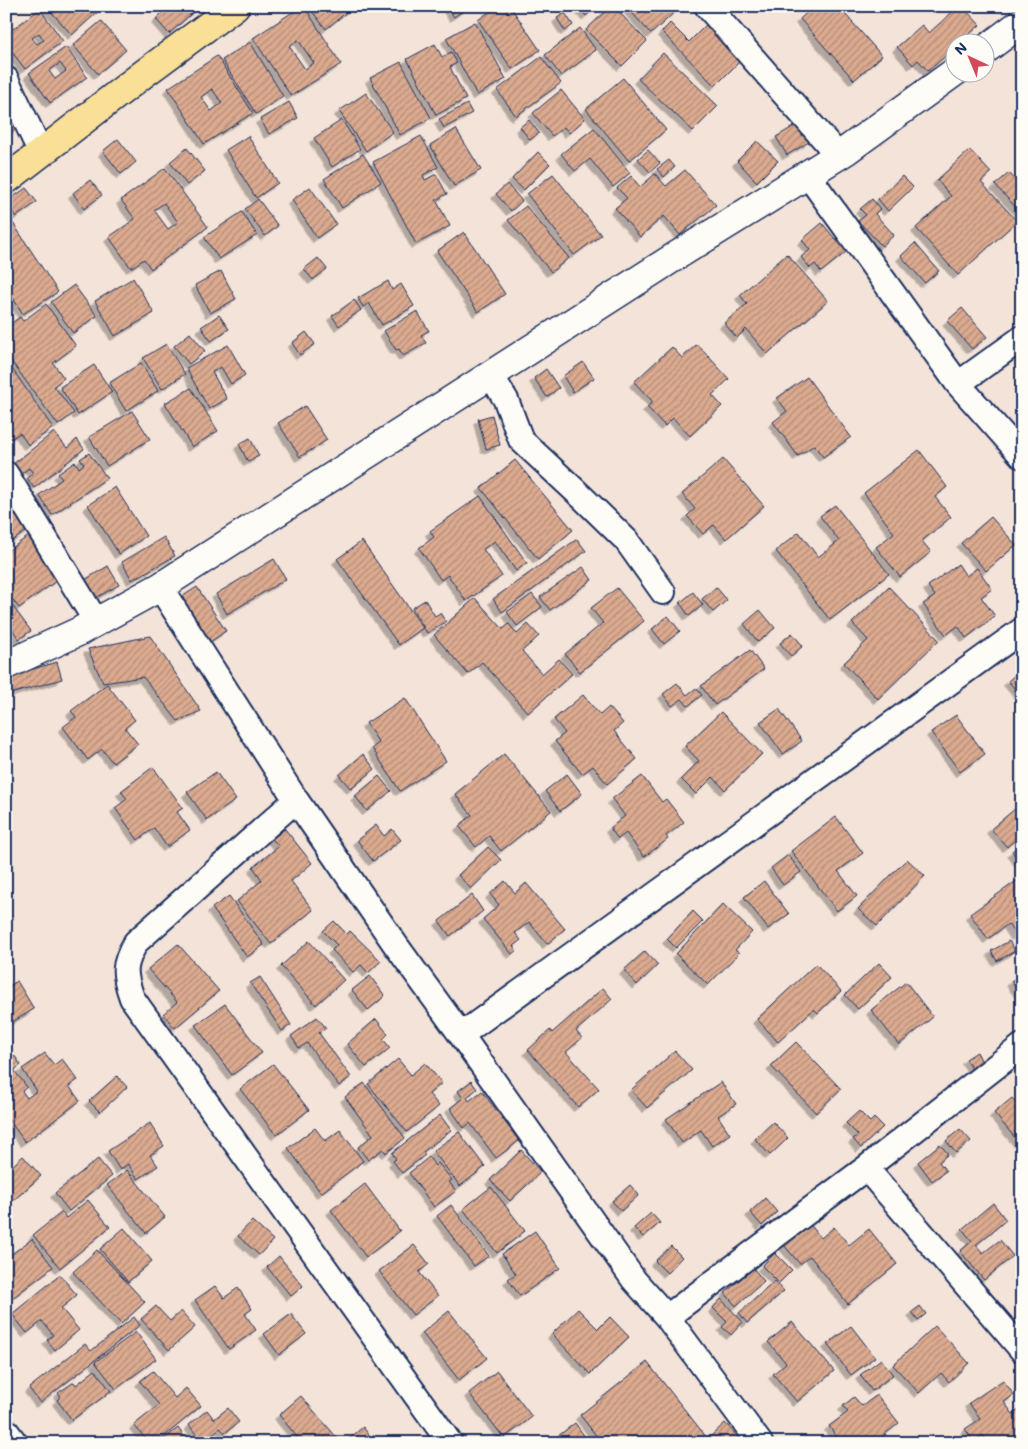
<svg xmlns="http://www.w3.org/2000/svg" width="1028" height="1449" viewBox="0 0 1028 1449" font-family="Mali,sans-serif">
	<defs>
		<pattern id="building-hatch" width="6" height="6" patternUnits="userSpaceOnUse" patternTransform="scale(1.25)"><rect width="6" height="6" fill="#dcaa8f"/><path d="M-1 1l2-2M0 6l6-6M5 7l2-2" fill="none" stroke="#b28b78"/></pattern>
		<filter id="shadow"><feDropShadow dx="-4.5" dy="4.5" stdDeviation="0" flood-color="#0004"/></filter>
	</defs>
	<rect width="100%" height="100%" fill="#f3e3d8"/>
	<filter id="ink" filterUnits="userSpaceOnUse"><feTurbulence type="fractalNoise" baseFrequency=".02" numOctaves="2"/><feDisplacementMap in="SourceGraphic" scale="10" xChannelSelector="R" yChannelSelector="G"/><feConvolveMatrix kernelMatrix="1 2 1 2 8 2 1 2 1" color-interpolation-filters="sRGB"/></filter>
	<g filter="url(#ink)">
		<path fill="url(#building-hatch)" stroke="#1b2f5e" fill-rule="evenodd" filter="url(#shadow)" d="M46 6H104L72 35Z
			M169 6H200L169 34 156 19Z
			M302 6H304L341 64 291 96 253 38ZM298 40 314 63 305 69 289 46Z
			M308 6H354L326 29Z
			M447 6H470L454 17Z
			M497 6H510L540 50 512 69 478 20Z
			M578 6H597L586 16Z
			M611 6H613L647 41 622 66 586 30Z
			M626 6H681L651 34Z
			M814 6H838L882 56 854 80 800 19Z
			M959 6H962L980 25 960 42H956V47L928 71 918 60 913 65 897 47 922 25 929 33Z
			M40 9 63 41 25 69 6 44V34ZM39 33 44 40 37 44 32 38Z
			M565 13 573 25 565 31 557 18Z
			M101 21 126 50 98 74 73 45Z
			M710 21 745 56 715 86 662 32 670 23 689 42Z
			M475 22 506 79 477 95 446 38Z
			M580 28 596 50 561 76 545 55Z
			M250 42 283 96 256 114 222 60Z
			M435 44 442 57 451 52 457 63 450 67 466 99 436 115 407 59Z
			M66 47 87 77 50 103 29 73ZM60 63 66 71 55 79 49 71Z
			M663 53 718 106 693 131 638 79Z
			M217 56 253 113 204 144 168 88ZM212 89 222 103 211 111 201 97Z
			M541 57 561 83 516 116 497 90Z
			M401 62 431 118 400 135 370 78Z
			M623 78 666 130 629 161 586 109Z
			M561 90 585 119 569 133 564 127 552 136 533 113Z
			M366 93 393 132 366 151 339 111Z
			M289 102 298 118 269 134 260 119Z
			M467 104 472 113 444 128 439 119Z
			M6 108 18 128 6 135Z
			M342 120 360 149 332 167 314 138Z
			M529 120 539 133 530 140 520 127Z
			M798 124 809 142 787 155 776 137Z
			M594 128 630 173 613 187 590 159 575 171 561 154Z
			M456 129 481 170 454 186 430 145Z
			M248 136 278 183 256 198 226 150Z
			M421 136 438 167 423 175 425 180 436 174 447 194 436 200 450 226 416 244 373 162Z
			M118 139 136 162 121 174 103 151Z
			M757 141 778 161 757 182 737 161Z
			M187 148 205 171 187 185 170 162Z
			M648 150 660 163 650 172 638 159Z
			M970 150 991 173 981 182 1017 221 958 275 916 228 951 196 937 180Z
			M538 152 550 164 524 190 512 179Z
			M363 154 381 182 342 208 324 179Z
			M669 160 675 167 664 177 657 169Z
			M165 168 208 227 151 269 144 259 131 268 109 237 135 219 121 200ZM164 203 178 222 168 229 154 210Z
			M685 170 716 205 680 235 664 216 640 237 615 208 627 198 617 188 631 176 640 187 655 174 666 186Z
			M1009 173 1022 187V214L995 185Z
			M553 174 601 235 574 255 527 194Z
			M902 176 913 187 888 211 878 199Z
			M90 180 102 195 84 209 73 193Z
			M507 184 522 201 511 211 496 194Z
			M310 187 336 224 317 238 292 200Z
			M26 188 37 202 16 217 6 202Z
			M258 199 278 226 265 236 245 209Z
			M872 199 880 209 875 214 894 235 882 246 858 221 866 215 860 209Z
			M526 206 569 258 551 272 508 220Z
			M6 212 13 222 6 226Z
			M242 212 257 235 219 259 204 237Z
			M13 223 58 292 23 314 6 287V228Z
			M822 223 846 252 821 272 815 264 810 268 801 257 810 250 802 240Z
			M464 232 505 294 478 312 437 251Z
			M915 243 939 271 925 283 901 256Z
			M787 254 828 301 767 354 746 329 737 338 724 323 747 304 740 295Z
			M318 258 327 269 313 280 304 269Z
			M221 271 236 299 210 313 195 285Z
			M133 278 154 313 115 336 95 301Z
			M388 281 392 290 401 284 414 306 382 325 369 303 363 307 358 298Z
			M74 285 97 316 73 333 51 302Z
			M354 300 361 310 339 326 332 316Z
			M46 304 76 346 53 363 64 378 54 386 74 413 58 425 6 354V327L20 317 23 321Z
			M962 308 987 337 972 349 947 321Z
			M417 311 429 331 421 335 426 343 403 356 399 349 396 350 384 331Z
			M219 315 229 329 211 341 201 327Z
			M306 332 315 344 300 355 292 343Z
			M190 333 205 351 189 364 174 346Z
			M166 344 185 374 162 389 143 358Z
			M697 344 729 379 712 395 722 406 690 436 673 418 665 426 647 407 653 402 634 382 672 347 682 358Z
			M228 345 245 375 231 384 221 367 212 372 227 399 209 409 186 368Z
			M6 360 53 428 28 445 20 433 6 442V405L10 403 6 398Z
			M583 362 594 378 573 392 563 376Z
			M141 363 158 391 126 411 109 383Z
			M94 365 112 392 78 415 60 387Z
			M546 369 559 388 547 397 534 378Z
			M807 377 851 437 823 457 814 445 798 456 773 422 787 411 777 398Z
			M191 388 218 431 192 447 165 403Z
			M305 406 327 440 300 457 278 423Z
			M132 411 150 439 107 466 89 437Z
			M492 415 500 445 486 449 478 419Z
			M54 432 67 448 77 439 84 449 34 488 27 478 33 473 29 468 21 474 13 464Z
			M250 438 259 456 248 462 239 444Z
			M919 450 947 487 935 497 951 517 922 541 931 552 900 577 876 547 894 533 864 493Z
			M89 453 107 478 52 515 39 495 62 479 58 474 75 462 79 468 84 464 80 459Z
			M723 459 764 506 726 539 714 525 703 534 687 516 695 509 682 494Z
			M515 460 573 530 538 559 481 488Z
			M115 487 146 536 119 554 88 505Z
			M480 496 527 563 516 571 495 541 483 549 502 576 466 601 448 575 441 580 419 548 434 537 430 531Z
			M12 500 31 528 6 545V504Z
			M835 505 889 574 830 620 776 551 799 532 818 557 839 541 820 516Z
			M991 517 1016 545 986 571 961 543Z
			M33 533 64 575 19 608 6 591V552Z
			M164 537 175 556 132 580 122 562Z
			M577 539 586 551 502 612 493 599Z
			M362 541 423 628 399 645 337 559Z
			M274 559 286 579 227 614 216 594Z
			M958 564 966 576 977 568 992 589 981 597 995 616 966 638 958 626 946 635 923 604 935 596 928 586Z
			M108 566 119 585 92 600 81 582Z
			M583 567 592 580 550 610 540 597Z
			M197 587 226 631 210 642 180 598Z
			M716 587 727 600 713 612 702 599Z
			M889 587 939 640 878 699 844 663 868 640 852 623Z
			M617 588 644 621 580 672 565 654 603 623 591 608Z
			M693 592 703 605 689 616 680 603Z
			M532 594 542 607 517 626 507 612Z
			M6 597 31 631 19 639 6 620Z
			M475 598 503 629 509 624 517 634 528 624 539 636 522 651 542 674 559 659 572 674 528 713 482 662 468 674 434 635Z
			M425 600 435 616 440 613 446 622 427 633 412 608Z
			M760 610 775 628 758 642 744 624Z
			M668 616 680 631 664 644 652 629Z
			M792 633 803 646 791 656 780 643Z
			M150 636 201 711 178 721 143 677 103 683 88 649Z
			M750 650 764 669 715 705 701 686Z
			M57 662 62 679 10 694 6 677Z
			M1022 669V697L1008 681Z
			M677 683 687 695 696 688 702 695 688 706 682 699 672 706 663 694Z
			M107 684 135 720 125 728 138 744 113 763 102 749 88 760 63 727 76 717 71 711Z
			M583 695 600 715 609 707 623 723 614 731 637 759 607 784 593 766 582 774 555 741 565 733 554 719Z
			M405 698 446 761 400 791 372 748 379 743 366 723Z
			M779 709 802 741 783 754 760 722Z
			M721 712 762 754 725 790 713 777 696 794 681 779 699 761 685 746Z
			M956 715 985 754 960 772 931 732Z
			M363 754 375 769 351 789 339 775Z
			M504 754 551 811 501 851 489 836 476 847 459 826 472 815 455 794Z
			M153 767 183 808 177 812 190 830 167 847 154 828 138 840 115 808 127 799 121 791Z
			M216 772 236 800 207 820 187 792Z
			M567 774 582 794 560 811 545 791Z
			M379 776 391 791 367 811 355 796Z
			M642 776 662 802 666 799 684 822 666 836 668 839 644 857 626 833 618 839 610 828 625 816 612 799Z
			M1022 803V834L1007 847 991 829Z
			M836 817 863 853 838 871 857 896 837 911 791 851Z
			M376 825 384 836 392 829 401 840 373 861 357 840Z
			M285 829 312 863 291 881 313 910 271 944 237 901 262 880 253 867 279 846 272 839Z
			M1022 844V866L1012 851Z
			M488 847 501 860 471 889 458 875Z
			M788 855 801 872 783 885 771 868Z
			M907 859 925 876 877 926 858 909Z
			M1022 877V912L1019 914 1022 917V932L1016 936 1008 924 988 939 970 914Z
			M505 881 515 893 526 883 565 929 547 944 529 922 515 933 521 940 513 946 517 950 512 954 483 919 499 905 490 894Z
			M764 881 789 914 768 929 744 897Z
			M472 895 483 911 450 936 439 921Z
			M229 896 264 945 247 957 212 908Z
			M723 904 752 932 735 950 739 953 708 985 676 954Z
			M693 911 703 921 676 948 667 939Z
			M334 921 347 934 350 931 381 961 368 973 361 965 353 972 332 950 337 945 323 931Z
			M309 941 344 980 316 1005 281 966Z
			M1009 941 1015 951 997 961 991 951Z
			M178 944 219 991 175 1028 163 1014 177 1002 148 969Z
			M645 951 658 965 637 985 624 970Z
			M879 963 892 977 858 1009 845 995Z
			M816 964 841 991 818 1013 814 1009 778 1042 757 1019Z
			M1022 974V997L1011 981Z
			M370 976 385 996 368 1010 352 990Z
			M260 977 291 1025 282 1031 250 983Z
			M17 981 34 1009 6 1026V988Z
			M906 982 933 1017 899 1045 871 1010Z
			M603 988 612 999 576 1031 582 1038 566 1052 599 1089 578 1107 528 1050 550 1030 552 1033Z
			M225 1004 262 1053 232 1075 195 1025Z
			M317 1017 326 1028 319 1033 351 1077 339 1086 307 1043 299 1048 291 1036Z
			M376 1019 388 1034 383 1039 390 1048 366 1067 347 1044Z
			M796 1042 841 1089 816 1113 771 1066Z
			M675 1051 692 1070 647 1108 631 1090Z
			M977 1052 982 1062 972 1069 966 1059Z
			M45 1053 54 1065 62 1059 78 1080 69 1086 80 1101 25 1142 6 1116V1061L14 1055 21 1065 14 1070 27 1087 22 1091 27 1098 37 1091 22 1069Z
			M398 1059 411 1075 425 1063 442 1083 429 1094 439 1106 407 1132 368 1084Z
			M273 1064 309 1110 276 1135 240 1089Z
			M117 1076 127 1087 100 1112 89 1101Z
			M471 1081 477 1089 467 1097 469 1101 482 1091 519 1141 496 1158 470 1123 464 1128 450 1108 463 1098 458 1091Z
			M721 1082 736 1104 718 1116 730 1134 712 1146 701 1130 682 1143 666 1119Z
			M364 1083 405 1138 386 1153 383 1149 368 1160 358 1147 373 1135 345 1097Z
			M1012 1098 1022 1109V1146L994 1113Z
			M859 1111 870 1122 874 1118 883 1127 861 1148 853 1139 858 1135 846 1123Z
			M440 1115 451 1130 423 1152 425 1155 402 1173 393 1161 396 1159 392 1153Z
			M773 1122 788 1138 770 1155 755 1139Z
			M150 1123 164 1146 150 1155 158 1166 138 1179 128 1164 120 1170 108 1151Z
			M315 1128 325 1141 340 1130 363 1161 321 1193 288 1148Z
			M960 1129 971 1141 956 1153 946 1141Z
			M459 1132 485 1167 460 1186 433 1151Z
			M940 1144 948 1154 939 1162 946 1171 932 1181 918 1162Z
			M521 1150 541 1172 510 1201 490 1180Z
			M23 1156 41 1176 6 1207V1172Z
			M429 1157 435 1166 438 1163 452 1180 449 1182 456 1191 434 1207 409 1173Z
			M98 1159 112 1176 69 1211 55 1193Z
			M127 1170 165 1217 146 1233 107 1185Z
			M365 1184 400 1231 366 1257 331 1210Z
			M630 1185 639 1195 621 1211 612 1201Z
			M491 1187 525 1231 497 1253 463 1209Z
			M765 1198 777 1212 762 1226 750 1212Z
			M88 1200 110 1227 60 1268 33 1235 62 1212 66 1218Z
			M993 1203 1006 1220 976 1245 983 1253 1000 1240 1013 1256 984 1280 960 1251 972 1241 962 1229Z
			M451 1205 489 1256 474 1266 437 1216Z
			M651 1213 660 1223 643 1237 634 1228Z
			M252 1221 273 1240 259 1255 238 1236Z
			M809 1223 821 1238 834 1227 849 1245 869 1229 897 1264 848 1304 810 1256 800 1264 783 1244Z
			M124 1228 152 1261 128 1282 100 1249Z
			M535 1231 560 1268 520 1296 508 1279 516 1274 502 1254Z
			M32 1239 53 1267 6 1303V1258Z
			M414 1245 429 1264 419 1272 438 1296 413 1315 379 1271Z
			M671 1246 682 1257 667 1273 655 1261Z
			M97 1250 145 1302 121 1324 73 1272Z
			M775 1253 792 1270 779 1283 762 1266Z
			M279 1256 303 1286 291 1296 267 1267Z
			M753 1268 764 1281 736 1306 725 1293Z
			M60 1275 77 1295 61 1308 79 1330 55 1350 47 1340 53 1335 42 1321 27 1333 12 1314Z
			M775 1281 784 1291 747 1323 739 1313Z
			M215 1286 224 1298 238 1288 252 1309 245 1314 256 1330 229 1349 195 1300Z
			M721 1299 743 1322 731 1335 722 1327 727 1322 713 1308Z
			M156 1306 170 1321 181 1311 195 1327 169 1350 141 1319Z
			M920 1306 926 1314 918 1320 912 1312Z
			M578 1309 598 1329 610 1317 629 1337 590 1374 552 1334Z
			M449 1311 487 1358 459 1380 422 1333Z
			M291 1314 306 1334 279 1355 264 1334Z
			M134 1317 140 1325 40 1403 29 1388 85 1344 91 1351Z
			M792 1322 834 1371 797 1402 773 1374 786 1363 768 1342Z
			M851 1326 875 1357 851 1375 827 1344Z
			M935 1326 969 1363 949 1382 941 1373 919 1393 893 1365Z
			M136 1332 156 1359 116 1389 95 1362Z
			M881 1359 893 1375 872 1391 860 1375Z
			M647 1362 711 1443H602L580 1415Z
			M95 1370 111 1391 72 1420 57 1400 61 1397 58 1393 74 1382 76 1385Z
			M153 1371 175 1398 186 1388 201 1406 156 1443H149L134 1425 159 1405 140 1381Z
			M497 1371 532 1417 504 1438 469 1393Z
			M1003 1380 1014 1395 1004 1402 1013 1414 1020 1409 1022 1410V1438L1015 1443H988L983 1435 974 1442 965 1429 980 1419 969 1403Z
			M877 1395 899 1423 874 1443H841L829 1426 848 1412 843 1406 854 1397 862 1406Z
			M301 1396 339 1440 336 1443H302L279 1415Z
			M228 1408 239 1422 225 1433 220 1428 202 1442 189 1425 207 1410 214 1419Z
			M575 1423 588 1441 585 1443H549Z
			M725 1423 741 1440 738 1443H716L710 1437Z
			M363 1427 375 1443H344Z
			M178 1428 189 1443H158Z"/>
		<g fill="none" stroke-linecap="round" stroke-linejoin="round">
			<g stroke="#1b2f5e" stroke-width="28">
				<path id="minor" d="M707 6 838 155
					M6 79 41 153
					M808 175 958 384 1022 456
					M491 375 506 400 521 440 583 498 626 540 663 592
					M958 384 1022 338
					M6 474 97 623
					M160 587 296 800 395 944 461 1035 634 1280 667 1317 760 1443
					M296 800 136 942C123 965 123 973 132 998L450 1443
					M461 1035 1022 630
					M866 1168 1022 1350
					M667 1317 866 1168 1022 1046
					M6 1431 15 1443"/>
			</g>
			<g stroke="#1b2f5e" stroke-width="31">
				<path id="tertiary" d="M986 49 1022 22
					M6 665 78 632 160 587 676 256 847 150 956 71"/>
			</g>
			<g stroke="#1b2f5e" stroke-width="31">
				<path id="primary" d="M6 180 142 75 235 6"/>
			</g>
			<use href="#minor" stroke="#fdfcf7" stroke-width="24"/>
			<use href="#tertiary" stroke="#fdfcf7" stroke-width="28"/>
			<use href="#primary" stroke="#fadf96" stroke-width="28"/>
		</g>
	</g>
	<rect width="1028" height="1449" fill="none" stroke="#fdfcf7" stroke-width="25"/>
	<rect x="12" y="12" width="1003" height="1424" fill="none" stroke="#1b2f5e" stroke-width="2" filter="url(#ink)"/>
	<g transform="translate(970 58) rotate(316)"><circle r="24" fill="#fdfcf7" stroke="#a3aaba"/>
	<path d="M0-4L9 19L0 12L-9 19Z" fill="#d1495b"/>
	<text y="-8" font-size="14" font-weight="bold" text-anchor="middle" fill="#1b2f5e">N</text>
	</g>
</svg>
